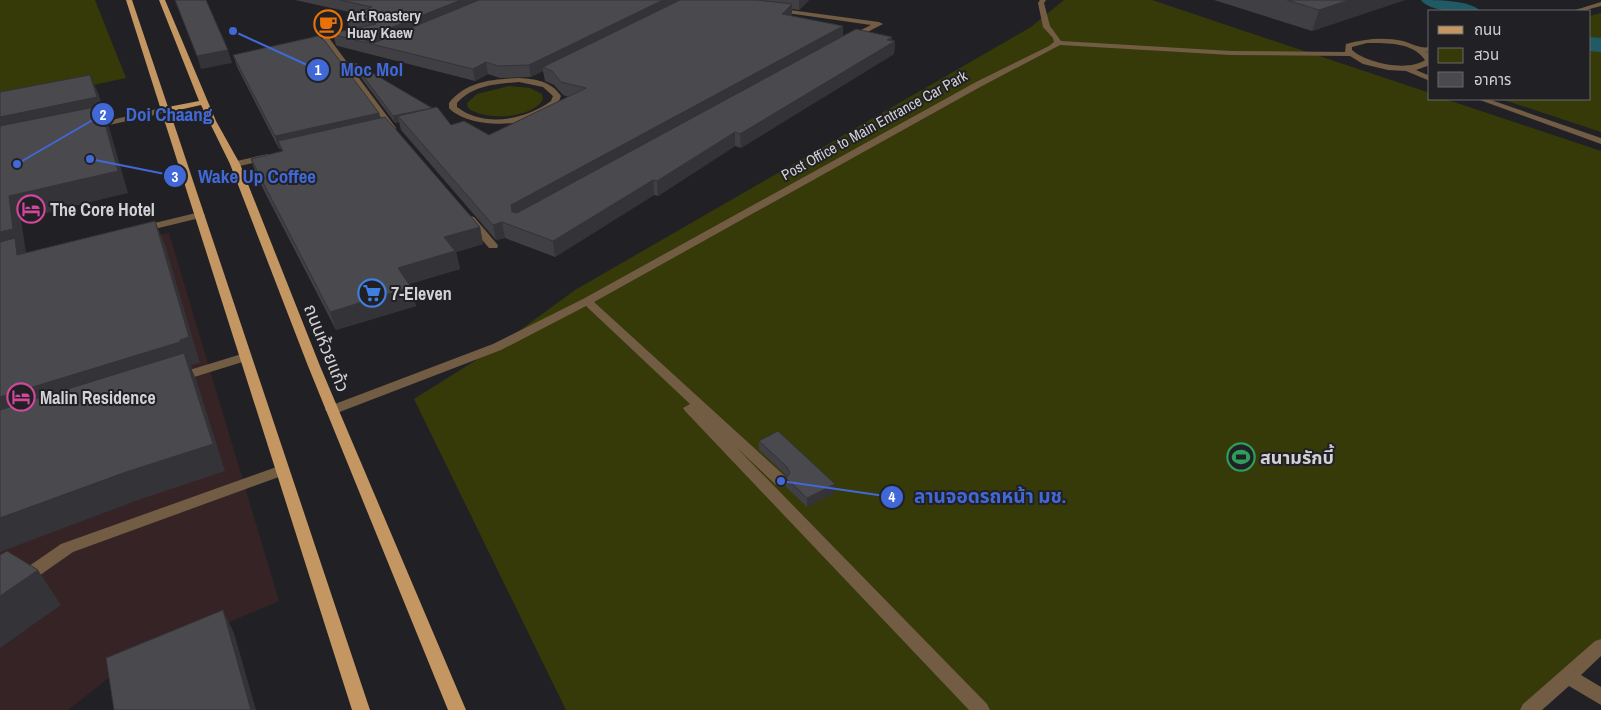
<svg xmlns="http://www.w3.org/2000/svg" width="1601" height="710" viewBox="0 0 1601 710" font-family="'Archivo Narrow','Noto Sans Thai',sans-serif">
	<rect width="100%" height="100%" fill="#212125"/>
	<path fill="#362326" d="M169 233 279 601 120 669 68 710H0V277Z"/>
	<path fill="#363a09" d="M0 0H95L126 78 0 105Z
		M1064 0H1152L1430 93V99H1445L1601 151V646L1527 710H566L414 399 497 347 575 290 1031 27Z
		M1601 13V132L1501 99H1590V16Z
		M509 86 530 88 542 94 543 99C533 119 484 121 468 108L467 103 477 94Z"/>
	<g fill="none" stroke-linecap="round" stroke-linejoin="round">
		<path fill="#205a64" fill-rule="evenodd" d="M1421 0C1436 0 1471 0 1480 11 1466 12 1430 13 1421 0Z
			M1590 37 1601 38V52L1590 51Z"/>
		<path fill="#725c44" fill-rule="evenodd" d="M1040 0H1046L1044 3 1050 26 1061 41 1231 51 1345 52 1346 44C1365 39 1383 37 1403 41 1413 44 1420 49 1430 47V51L1426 52 1430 54V65L1416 70 1430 76V81L1406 71 1388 70 1363 64 1350 56 1231 55 1060 45 982 86 594 302 786 477 788 481 786 485H776L736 447 987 704 990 710H969L685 411 683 408 690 404 586 306 501 350 337 413 332 414 325 410 327 407 493 344 583 299 976 82 1049 46 1054 42 1053 38 1043 27 1038 3ZM1367 43C1386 43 1413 42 1425 60 1408 72 1366 63 1352 50V47Z
			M1601 2V6L1582 11H1572Z
			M775 8 879 22 883 24 850 41H847V37L871 25 773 11V9Z
			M323 38H329L396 128V132H390L323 42Z
			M519 78C536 79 551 81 561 96 551 129 471 132 449 108V103C466 81 493 79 519 78ZM519 82 543 87 553 96 551 101C525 120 484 128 457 107V103C473 85 496 84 519 82Z
			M1477 99H1488L1601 138V144Z
			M165 107 168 108V112L91 129 87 126Z
			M268 154 273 157 271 159 235 167 230 164 232 162Z
			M200 212 205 215 204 217 142 232 137 229 138 227Z
			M470 216 474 217 497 244 498 246 497 248H489L466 221 465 219Z
			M245 353 251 357 249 360 178 382 172 378 173 375Z
			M282 465 287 466 289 470 287 474 73 552 6 599 0 600V586L61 544Z
			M1601 639V656L1581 675 1601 687V705L1569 686 1542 710H1520L1523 704 1595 641Z"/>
		<path fill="#c39662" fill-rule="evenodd" d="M126 0H132L168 107 199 101 159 0H165L216 121 240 164 320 366 466 710H448L308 366 230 164 201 105 170 112 370 710H352Z"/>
	</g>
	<path fill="#403f43" d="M295 0H809L799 10 792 9V16L843 26V36L892 37V41H895L894 54 741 148 735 146 658 196 654 195 555 257 505 238 496 240 401 130 399 122 395 123 353 67 352 61 451 125 489 135 569 97 563 95 554 85 545 81 543 71 531 77 500 78 488 74 475 81 338 46 336 45 333 33 354 29 349 27 346 16 354 13Z
		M1214 0H1405L1312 31Z
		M233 55 379 113 381 118 480 227 483 244 456 252 460 269 409 284 411 287 416 306 336 330 256 175 251 159 282 151 281 149H279L237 67Z
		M759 441 835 493 807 507 786 487V478L787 476 759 450Z"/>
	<path fill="#343337" d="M461 0H489L378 45 364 40 365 38Z
		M663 0H686L543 67V71L531 77 529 65Z
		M799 0H809L799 10Z
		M1349 0H1405L1312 31 1319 10Z
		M792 4V16L782 14Z
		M843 26V39L514 220 515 228 512 212 511 205Z
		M892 37V43L895 41 894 54 741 148 740 134Z
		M228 50 232 63 201 69 197 56Z
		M486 62 488 74 475 81 473 69Z
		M90 75 99 95 106 118H105L109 127 128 193 21 219 26 253 0 259V117Z
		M432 108 398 116 399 122 395 123 393 116Z
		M379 113 383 126 278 141 281 149H279L275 136Z
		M735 132V146L658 196 657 181Z
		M653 180 654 195 555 257 553 241Z
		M155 221 165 245 200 363 191 365 192 368H191L196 379 225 471 141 499 0 552V397Z
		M502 222 505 238 496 240 493 225Z
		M480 227 483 244 456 252 460 269 403 286 398 268 444 237Z
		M411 287 416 306 336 330 330 312Z
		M835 484V493L807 507V498Z
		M38 570 61 605 0 648V596Z
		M223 610 234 633 256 710H251Z"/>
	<path fill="#4a494e" stroke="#343337" d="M175 0H206L228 50 197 56Z
		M340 0H461L365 38 364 40 374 43 479 0H663L529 65 498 66 486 62 473 69 335 35 333 33 376 24 346 16 372 7Z
		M680 0H757L792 4 782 14 843 26 511 205 512 212 517 213 856 29 892 37 887 40 895 41 740 134 735 132 657 181 653 180 553 241 502 222 493 225 398 116 437 107 451 125 464 121 489 135 586 88 561 82 552 71 543 67Z
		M1287 0H1349L1319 10Z
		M318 36 325 41 379 113 275 136 233 55Z
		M352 61 432 108 393 116Z
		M90 75 97 97 0 117V92Z
		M100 106 118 171 9 196 13 229 0 232V126Z
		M385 117 480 227 444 237 455 251 398 268 411 287 330 312 251 159 283 151 278 141Z
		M155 221 189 337 180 340V342L0 397V242L15 238 17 255Z
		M184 353 213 444 126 472 0 518V410Z
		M778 431 835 484 807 498 786 478 790 473 787 467 759 441Z
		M7 551 38 570 0 596V555Z
		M223 610 251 710H114L106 658Z"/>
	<defs>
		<g id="cafe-ring" transform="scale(1.4375)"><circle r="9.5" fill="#212125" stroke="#e8710a" stroke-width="1.5"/><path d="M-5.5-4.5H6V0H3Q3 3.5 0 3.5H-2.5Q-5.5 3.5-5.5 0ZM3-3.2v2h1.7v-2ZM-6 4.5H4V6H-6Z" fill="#e8710a"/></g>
		<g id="hotel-ring" transform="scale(1.4375)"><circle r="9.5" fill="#212125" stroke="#d1479c" stroke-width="1.5"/><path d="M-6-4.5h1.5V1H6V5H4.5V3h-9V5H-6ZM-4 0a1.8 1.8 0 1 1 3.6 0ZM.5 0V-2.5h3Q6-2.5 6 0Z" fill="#d1479c"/></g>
		<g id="supermarket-ring" transform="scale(1.4375)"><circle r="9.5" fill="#212125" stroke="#3f7fe0" stroke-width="1.5"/><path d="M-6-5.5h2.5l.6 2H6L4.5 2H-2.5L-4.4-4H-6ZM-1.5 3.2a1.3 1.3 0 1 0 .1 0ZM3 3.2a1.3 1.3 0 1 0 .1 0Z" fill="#3f7fe0"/></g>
		<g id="stadium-ring" transform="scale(1.4375)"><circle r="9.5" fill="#212125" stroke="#2e9e5b" stroke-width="1.5"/><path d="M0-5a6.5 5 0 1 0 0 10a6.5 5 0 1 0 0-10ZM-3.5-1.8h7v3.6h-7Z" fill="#2e9e5b"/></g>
	</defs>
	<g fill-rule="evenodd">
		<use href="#cafe-ring" x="328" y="24"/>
		<use href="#hotel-ring" x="31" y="209"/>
		<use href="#supermarket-ring" x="372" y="293"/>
		<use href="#hotel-ring" x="21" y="397"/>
		<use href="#stadium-ring" x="1241" y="457"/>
	</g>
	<g text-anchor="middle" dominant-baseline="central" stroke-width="4" stroke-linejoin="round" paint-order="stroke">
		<g font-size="15" font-weight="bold" fill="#d2d2d5" stroke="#212125" text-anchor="start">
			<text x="347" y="15">Art Roastery<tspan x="347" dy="17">Huay Kaew</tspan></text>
		</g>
		<g font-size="15" fill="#d2d2d5" stroke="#212125">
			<text transform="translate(874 125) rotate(-29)">Post Office to Main Entrance Car Park</text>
		</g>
		<g font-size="18" font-weight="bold" fill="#d2d2d5" stroke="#212125" text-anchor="start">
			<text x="50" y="209">The Core Hotel</text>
			<text x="391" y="293">7-Eleven</text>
			<text x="40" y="397">Malin Residence</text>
			<text x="1260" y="457">สนามรักบี้</text>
		</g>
		<g font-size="18" fill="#d2d2d5" stroke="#212125">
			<text transform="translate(327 348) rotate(68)">ถนนห้วยแก้ว</text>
		</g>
	</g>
	<path fill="none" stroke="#4168d7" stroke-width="2" d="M233 31L318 70M17 164L103 114M90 159L175 176M781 481L892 497"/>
	<g fill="#4168d7" stroke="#212125" stroke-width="2">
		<circle cx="233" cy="31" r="5"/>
		<circle cx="17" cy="164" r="5"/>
		<circle cx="90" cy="159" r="5"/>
		<circle cx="781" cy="481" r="5"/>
		<circle cx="318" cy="70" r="12"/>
		<circle cx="103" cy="114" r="12"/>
		<circle cx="175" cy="176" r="12"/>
		<circle cx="892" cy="497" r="12"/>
	</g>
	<g font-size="15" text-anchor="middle" font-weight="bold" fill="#fff">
		<text x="318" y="75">1</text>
		<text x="103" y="120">2</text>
		<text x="175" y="182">3</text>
		<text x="892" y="502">4</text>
	</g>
	<g font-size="19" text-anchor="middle" font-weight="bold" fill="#4168d7" stroke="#212125" stroke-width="4" stroke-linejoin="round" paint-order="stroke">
		<text x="372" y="76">Moc Mol</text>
		<text x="169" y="121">Doi Chaang</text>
		<text x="257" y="183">Wake Up Coffee</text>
		<text x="990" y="503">ลานจอดรถหน้า มช.</text>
	</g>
	<rect x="1428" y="10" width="162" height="90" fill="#212125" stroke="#68686b"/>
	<rect x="1438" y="26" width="25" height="8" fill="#c39662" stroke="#68686b"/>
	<text x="1474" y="35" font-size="15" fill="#d2d2d5">ถนน</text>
	<rect x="1438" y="48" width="25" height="15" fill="#363a09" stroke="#68686b"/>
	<text x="1474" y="60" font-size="15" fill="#d2d2d5">สวน</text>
	<rect x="1438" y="72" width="25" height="15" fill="#4a494e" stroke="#68686b"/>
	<text x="1474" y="85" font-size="15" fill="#d2d2d5">อาคาร</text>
</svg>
